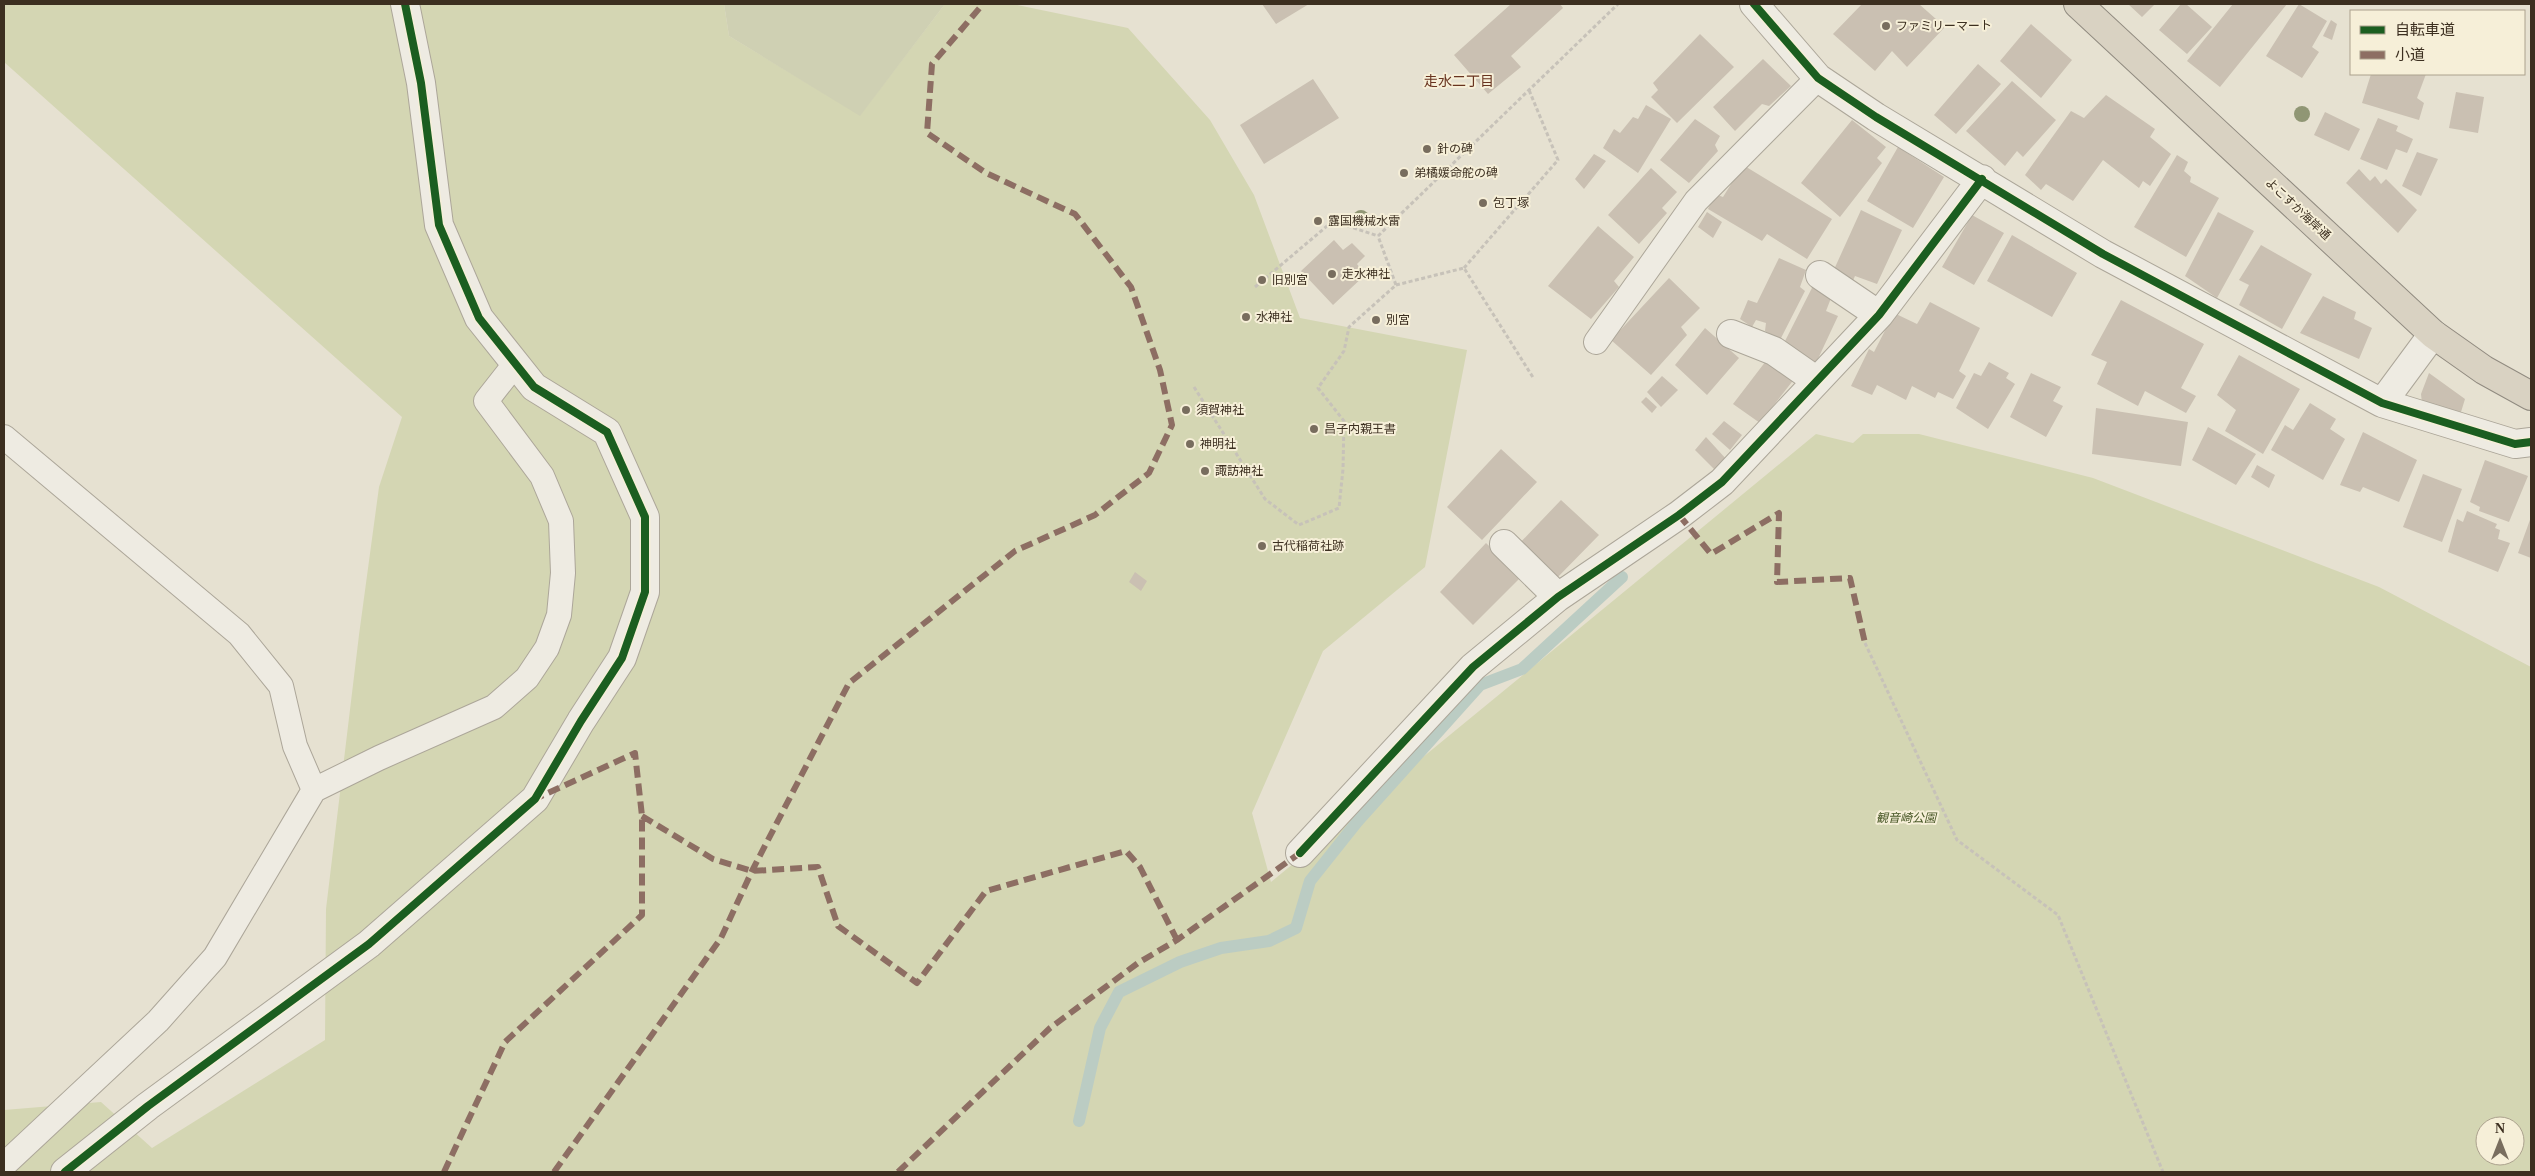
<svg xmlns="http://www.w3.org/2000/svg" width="2535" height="1176" viewBox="0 0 2535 1176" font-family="'Times New Roman','Noto Sans JP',serif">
	<rect width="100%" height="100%" fill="#e6e1d1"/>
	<path fill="#d4d6b3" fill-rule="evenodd" d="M4 4H724L729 36 860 115 945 4H1013L1128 28 1210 120 1254 195 1300 318 1467 350 1425 567 1323 651 1252 813 1271 882 1816 434 1853 443 1863 434H1919L2093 478 2379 587 2531 667V1172H4V1110L101 1102 152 1148 325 1040 326 909 359 635 379 487 402 417 4 62ZM2485 1126H2515V1156H2485Z"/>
	<path fill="#cfd0b3" d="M724 4H945L860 116 729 36Z"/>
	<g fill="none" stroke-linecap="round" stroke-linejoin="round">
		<path stroke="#bbccc3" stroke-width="12" d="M1079 1121 1100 1028 1119 992 1180 962 1221 948 1269 941 1296 928 1310 881 1357 822 1480 685 1522 669 1622 577"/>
	</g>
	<path fill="#cac0b2" d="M1262 4H1309L1276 24Z
		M1511 4H1560L1563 8 1511 56 1521 67 1488 94 1454 55Z
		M1862 4H1919L1945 27 1907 67 1892 51 1875 71 1833 34Z
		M2128 4H2155L2142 17Z
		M2181 4H2186L2212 27 2187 54 2159 30Z
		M2233 4H2287L2220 87 2187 61Z
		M2299 4 2327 21 2312 47 2319 52 2302 78 2266 56Z
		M2331 20 2337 24 2332 40 2323 36Z
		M2031 24 2072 60 2041 98 2000 61Z
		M1700 34 1734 67 1677 123 1651 97 1658 90 1653 83Z
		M1763 59 1791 86 1769 106 1762 104 1735 131 1713 107Z
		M1978 64 2001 84 1956 134 1934 115Z
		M2371 74H2426L2417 98 2424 103 2419 120 2362 103Z
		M1313 79 1339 118 1264 164 1240 125Z
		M2012 81 2056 120 2023 157 2017 151 2005 166 1966 131Z
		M2456 92 2484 97 2478 133 2449 128Z
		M2106 95 2155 129 2150 137 2171 154 2150 186 2143 181 2139 188 2103 160 2073 201 2046 184 2041 190 2025 175 2071 111 2084 118Z
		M1646 105 1671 119 1638 173 1603 148 1614 129 1620 133 1633 117 1638 119Z
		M2325 112 2360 129 2349 151 2314 135Z
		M2378 118 2398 126 2396 131 2413 139 2407 153 2396 149 2387 170 2360 159Z
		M1695 119 1720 136 1715 145 1718 151 1689 183 1660 160Z
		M1852 120 1886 147 1877 158 1882 163 1840 217 1801 183Z
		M1898 147 1944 177 1913 228 1867 201Z
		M2417 152 2438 159 2421 196 2402 186Z
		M1594 154 1606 161 1584 189 1575 179Z
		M2177 155 2188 162 2184 171 2191 177 2190 182 2219 198 2186 257 2134 227Z
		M1743 165 1832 219 1807 259 1767 234 1762 241 1708 209 1715 194 1723 197Z
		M1651 168 1677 192 1662 208 1667 213 1639 244 1608 215Z
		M2359 169 2370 181 2375 176 2381 184 2386 179 2417 210 2398 233 2346 183Z
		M1861 210 1902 230 1877 284 1855 276 1851 285 1832 274Z
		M1707 212 1722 222 1713 238 1698 227Z
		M2218 212 2254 231 2217 298 2185 276Z
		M1972 215 2004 233 1974 285 1942 267Z
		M1598 226 1634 257 1614 281 1619 287 1591 319 1548 286Z
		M2012 235 2077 273 2052 317 1987 281Z
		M1334 240 1343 250 1352 243 1365 256 1357 264 1365 275 1333 305 1301 271Z
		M2261 245 2312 274 2282 329 2239 305 2249 285 2239 280Z
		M1779 258 1806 270 1800 287 1805 291 1780 340 1765 331 1766 323 1756 320 1752 327 1740 319 1748 300 1757 303Z
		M1669 278 1700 308 1681 327 1687 335 1651 375 1611 340Z
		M1815 282 1833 293 1826 311 1838 316 1816 363 1783 345Z
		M2323 296 2356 312 2354 319 2372 328 2359 359 2300 333Z
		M2121 300 2204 344 2181 388 2196 396 2186 413 2145 391 2138 406 2097 384 2107 362 2091 355Z
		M1930 302 1980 328 1959 371 1966 376 1953 399 1938 392 1935 398 1912 386 1906 400 1877 385 1872 395 1851 386 1869 349 1874 352 1894 313 1917 324Z
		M1705 328 1739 358 1707 395 1675 365Z
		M2239 355 2300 389 2263 454 2225 431 2236 410 2217 395Z
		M1769 357 1795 378 1760 423 1733 404Z
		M1989 362 2009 373 2006 378 2015 384 1988 429 1956 408 1974 373 1981 376Z
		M2031 373 2061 387 2053 401 2063 406 2046 437 2010 417Z
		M2429 373 2465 399 2461 412 2422 403 2421 394Z
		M1662 376 1678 390 1661 407 1647 392Z
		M1646 397 1657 407 1652 413 1641 402Z
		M2310 403 2336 419 2330 429 2345 439 2323 480 2271 450 2285 425 2293 430Z
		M2096 408 2188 422 2181 466 2092 454Z
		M1724 421 1742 435 1730 450 1712 434Z
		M2208 427 2256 454 2236 485 2192 460Z
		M2363 432 2417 460 2399 502 2363 487 2360 492 2340 485Z
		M1706 437 1727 460 1716 471 1695 450Z
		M1501 449 1537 482 1482 540 1447 507Z
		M2485 460 2528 476 2509 522 2479 511 2480 507 2470 502Z
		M2257 465 2275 475 2269 488 2251 477Z
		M2423 474 2462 489 2442 542 2403 527Z
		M1561 500 1599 535 1554 581 1517 546Z
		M2467 511 2497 524 2495 528 2500 530 2498 539 2510 543 2498 572 2448 552 2457 519 2463 522Z
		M2531 517V558L2518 553Z
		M1486 543 1521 577 1473 625 1440 592Z
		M1135 572 1147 581 1141 591 1129 582Z"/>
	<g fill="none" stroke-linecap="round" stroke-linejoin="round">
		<g stroke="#aca699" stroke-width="26">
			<path id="lane" d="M1596 342 1696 201 1818 78
				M4 437 239 634 281 686 295 746 314 790
				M4 1165 158 1021 215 957 314 790 379 758 494 707 527 678 547 648 559 615 563 573 561 521 542 476 486 401 515 364"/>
		</g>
		<g stroke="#aca699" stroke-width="30">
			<path id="street" d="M1754 4 1818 78 1876 117 2103 254 2382 403 2515 444 2531 442
				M1820 275 1879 315
				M1731 334 1774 351 1817 381
				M2382 403 2433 334
				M1504 544 1558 597
				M1300 853 1473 667 1558 597 1679 515 1722 482 1879 315 1982 179
				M65 1172 148 1106 369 944 535 799 581 721 622 658 645 592V517L607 432 534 387 479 318 439 225 421 83 405 4"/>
		</g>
		<g stroke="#918b80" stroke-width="30">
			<path id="highway" d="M2078 4 2433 334 2484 370 2531 396"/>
		</g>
		<path stroke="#c7c2b9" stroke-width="3" stroke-dasharray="4 2.5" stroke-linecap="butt" d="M1378 236 1618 4
			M1464 268 1558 160 1529 90
			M1396 285 1464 268 1534 379
			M1255 287 1333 221 1378 236
			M1194 387 1265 499 1299 525 1339 508 1343 469 1344 421 1318 388 1344 351 1349 327 1396 285 1378 236
			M1865 643 1957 840 2058 915 2163 1172"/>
		<use href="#lane" stroke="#eeebe2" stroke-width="24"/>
		<use href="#street" stroke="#eeebe2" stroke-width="28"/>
		<use href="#highway" stroke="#d9d2c2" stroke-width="28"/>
		<path stroke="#8d6e63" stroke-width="6" stroke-dasharray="12 6" stroke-linecap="butt" d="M1679 515 1711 554 1779 513 1777 582 1850 578 1865 643
			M642 816 713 859 752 871 818 867 838 926 917 983 986 891 1126 851 1140 867 1177 940
			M444 1172 505 1042 642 915V816L635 753 537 798
			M554 1172 721 938 752 871 849 683 1015 551 1095 515 1149 473 1172 425 1160 370 1131 287 1075 214 986 173 927 133 932 64 983 4
			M898 1172 1050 1028 1138 963 1177 940 1300 853"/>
		<g stroke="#f6efd8" stroke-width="11">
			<path id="cycleway" d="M1754 4 1818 78 1876 117 2103 254 2382 403 2515 444 2531 442
				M1300 853 1473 667 1558 597 1679 515 1722 482 1879 315 1982 179
				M65 1172 148 1106 369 944 535 799 581 721 622 658 645 592V517L607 432 534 387 479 318 439 225 421 83 405 4"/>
		</g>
		<use href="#cycleway" stroke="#1b5e20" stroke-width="8"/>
	</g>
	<g fill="#909674">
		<circle cx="2302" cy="114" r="8"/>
		<circle cx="1361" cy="218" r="8"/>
	</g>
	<g fill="#786d5e" stroke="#f6efd8" stroke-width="2">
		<circle cx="1886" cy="26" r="5"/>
		<circle cx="1427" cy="149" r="5"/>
		<circle cx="1404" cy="173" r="5"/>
		<circle cx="1483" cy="203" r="5"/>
		<circle cx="1318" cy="221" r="5"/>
		<circle cx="1332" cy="274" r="5"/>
		<circle cx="1262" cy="280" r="5"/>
		<circle cx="1246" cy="317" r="5"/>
		<circle cx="1376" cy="320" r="5"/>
		<circle cx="1186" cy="410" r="5"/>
		<circle cx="1314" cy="429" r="5"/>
		<circle cx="1190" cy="444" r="5"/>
		<circle cx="1205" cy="471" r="5"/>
		<circle cx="1262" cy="546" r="5"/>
	</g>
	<g text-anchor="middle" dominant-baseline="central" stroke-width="4" stroke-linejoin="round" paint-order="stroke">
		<g font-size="12" fill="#3c2f20" stroke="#f6efd8" text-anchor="start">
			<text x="1896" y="26">ファミリーマート</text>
			<text x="1437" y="149">針の碑</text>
			<text x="1414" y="173">弟橘媛命舵の碑</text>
			<text x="1493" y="203">包丁塚</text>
			<text x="1328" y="221">露国機械水雷</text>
			<text x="1342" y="274">走水神社</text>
			<text x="1272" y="280">旧別宮</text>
			<text x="1256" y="317">水神社</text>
			<text x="1386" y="320">別宮</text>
			<text x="1196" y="410">須賀神社</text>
			<text x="1324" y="429">昌子内親王書</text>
			<text x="1200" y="444">神明社</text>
			<text x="1215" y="471">諏訪神社</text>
			<text x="1272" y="546">古代稲荷社跡</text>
		</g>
		<g font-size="12" fill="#3c2f20" stroke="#f6efd8">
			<text transform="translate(2298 209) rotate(43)">よこすか海岸通</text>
		</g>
		<g font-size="12" font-style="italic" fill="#495827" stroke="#f6efd8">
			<text x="1906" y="818">観音崎公園</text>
		</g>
		<g font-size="14" fill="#68331f" stroke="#f6efd8">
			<text x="1459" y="81">走水二丁目</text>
		</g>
	</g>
	<rect width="2535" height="1176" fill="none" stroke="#3c2f20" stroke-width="10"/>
	<rect x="2350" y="10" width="175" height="65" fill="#f6efd8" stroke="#aca28e"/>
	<rect x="2360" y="26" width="25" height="8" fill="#1b5e20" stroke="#aca28e"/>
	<text x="2395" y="35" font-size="15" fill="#3c2f20">自転車道</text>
	<rect x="2360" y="51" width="25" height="8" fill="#8d6e63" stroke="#aca28e"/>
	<text x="2395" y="60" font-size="15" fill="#3c2f20">小道</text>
	<g transform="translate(2500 1141)"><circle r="24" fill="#f6efd8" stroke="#aca28e"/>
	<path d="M0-4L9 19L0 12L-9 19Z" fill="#786d5e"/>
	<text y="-8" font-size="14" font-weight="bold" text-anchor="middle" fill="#3c2f20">N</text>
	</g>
</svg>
